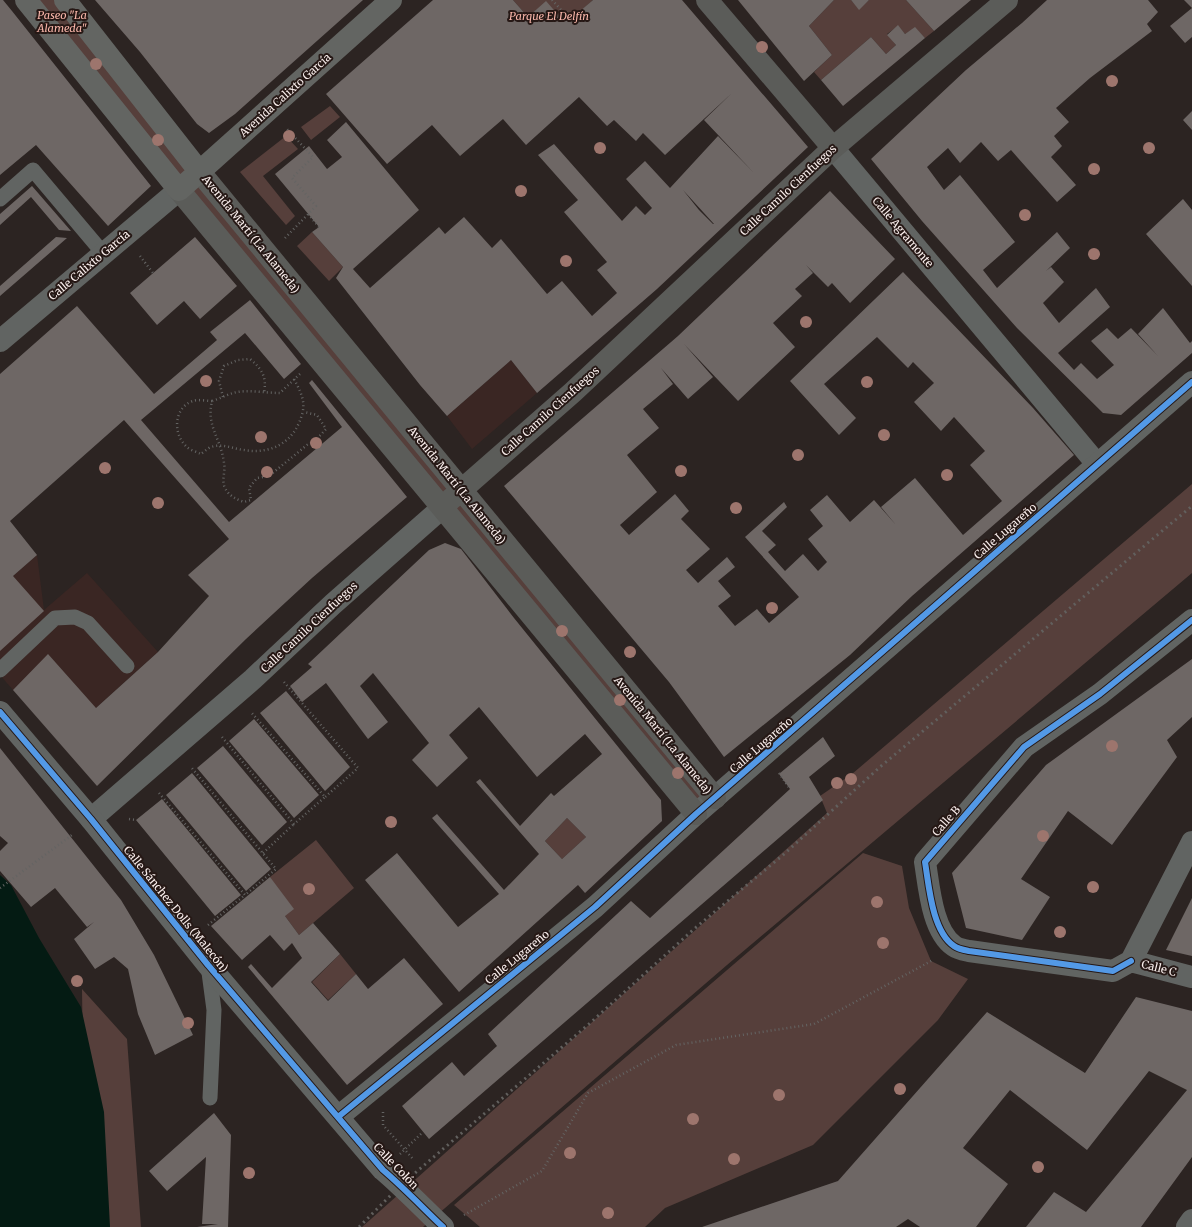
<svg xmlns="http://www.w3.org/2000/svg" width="1192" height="1227" viewBox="0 0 1192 1227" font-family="Merriweather,serif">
	<rect width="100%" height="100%" fill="#2c2422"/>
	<path fill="#3a2623" d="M511 360 537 393 472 449 447 416Z
		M37 555 44 610 87 573 158 652 96 708 13 690 0 675V587Z"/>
	<path fill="#563f3b" d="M25 0H65L715 798 696 814Z
		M513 0H593L548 40Z
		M834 0H851L859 9 869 0H906L934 31 925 38 915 28 905 34 898 26 887 34 896 45 886 54 871 37 821 80 814 72 832 55 809 26Z
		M330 106 340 117 311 140 301 127Z
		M286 136 298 149 263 176 295 216 286 225 240 172Z
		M312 232 343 267 329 281 297 246Z
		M1192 484V573L727 965 423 1227H362L827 813 820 796 852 774Z
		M567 818 586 837 562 859 545 841Z
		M316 840 354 888 299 935 285 916 270 877Z
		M863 853 902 866 909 908 931 961 968 979 938 1020 813 1145 665 1208 645 1227H480L454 1205Z
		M340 954 356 974 328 1000 312 982Z
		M82 989 127 1039 141 1227H96L83 1058Z"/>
	<path fill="#041b13" d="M0 875 11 885 39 938 81 1007 104 1112 110 1227H0Z"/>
	<path fill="#6e6765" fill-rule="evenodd" d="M0 0H3L12 11 151 186 108 226 36 145 0 175Z
		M95 0H363L235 114 209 133 197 124 140 52Z
		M433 0H513L528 17 546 1 560 17 567 11 573 17 593 0H682L808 147 657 289 537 393 511 360 447 416 420 385 336 278 343 267 312 232 319 227 275 174 309 146 327 169 342 157 327 140 346 122 419 210 353 269 370 288 439 227 445 234 464 217 492 248 501 239 547 294 562 281 592 316 617 293 597 270 607 262 564 212 578 200 538 155 554 144 622 221 636 206 645 215 652 208 626 179 645 161 670 188 718 136 754 173 704 120 732 93 665 155 643 133 636 141 614 120 607 126 579 97 526 145 503 119 460 156 432 125 387 164 326 94ZM683 190 714 224H713L699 210Z
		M738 0H834L809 26 832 55 804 81Z
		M851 0H869L859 10Z
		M906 0H971L934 31Z
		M1047 0H1148L1158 12 1147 24 1152 31 1090 78 1056 108 1069 122 1054 136 1062 146 1051 157 1076 185 1057 202 1011 150 998 161 981 142 960 163 948 148 927 167 944 190 960 175 1015 242 983 270 997 288 1057 232 1070 248 1046 271 1051 267 1064 282 1043 303 1059 323 1096 288 1110 307 1058 353 1074 370 1081 363 1097 379 1114 365 1091 341 1107 328 1118 339 1131 328 1158 356 1138 334 1163 308 1190 343 1192 341V353L1121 415 1103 413 1017 328 922 221 871 159 966 70 1022 23Z
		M1184 0H1192V37L1185 43 1170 26 1192 8Z
		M898 25 905 34 915 27 925 38 843 106 821 80 871 37 886 54 896 45 887 35Z
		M1192 111V130L1183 120Z
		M32 186 71 231 59 230 31 197 0 225V214Z
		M830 191 895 259 850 303 832 283 828 287 806 265 813 273 795 289 802 296 773 323 795 347 738 401 684 344 713 377 688 399 661 368 673 384 643 409 659 428 627 455 657 492 620 525 629 535 675 494 689 511 681 519 710 549 686 570 698 583 727 557 735 567 718 581 731 596 718 606 735 626 757 609 769 623 799 597 745 537 784 502 787 507 762 531 776 545 768 552 785 571 803 554 818 571 827 562 808 539 823 526 810 510 827 495 850 522 874 500 896 525 881 507 915 478 963 535 1002 501 970 465 985 451 954 417 941 431 914 402 934 383 913 362 908 368 877 337 824 384 856 418 839 435 790 381 903 272 1033 408 1074 455 912 596 850 655 724 757 669 682 504 486 678 336Z
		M1183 199 1192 210V286L1146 234Z
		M56 237 67 238 0 296V286Z
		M195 237 237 286 200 319 184 301 157 325 130 293Z
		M250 300 301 364 284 379 245 333 141 420 229 522 342 427 309 383 312 380 407 497 312 578 246 639 97 786 13 690 48 654 96 708 158 652 209 596 188 575 229 539 124 420 10 521 37 555 13 576 44 611 0 651V374L77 306 154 394 217 340 210 332Z
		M445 543 461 549 514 618 661 800 662 821 585 893 578 885 459 992 365 880 397 853 458 927 499 894 432 818 437 814 504 890 539 854 476 782 480 779 520 826 551 793 554 796 602 754 585 734 537 777 479 707 449 735 468 758 437 787 412 760 429 743 373 673 360 686 388 722 368 739 326 683 302 702 290 686 312 667 308 664 429 550ZM567 818 586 837 562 859 545 841Z
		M1192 659V717L1167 740 1177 757 1112 845 1068 811 1021 879 1050 897 1022 940 966 928 952 873 1046 765Z
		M286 691 350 767 325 791 260 713Z
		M254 719 319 795 294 818 229 741Z
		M823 737 835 756 809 777 823 800 429 1139 402 1106 452 1062 464 1076 497 1046 488 1034 631 901 650 918 790 789 779 774Z
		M223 746 287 822 262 845 197 768Z
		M0 748 121 900 154 955 193 1035 155 1055 138 1014 128 969 114 957 95 969 74 939 94 922 87 927 55 888 31 907 0 871V851L8 843 0 836Z
		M192 773 271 869 246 891 166 795Z
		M162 799 241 895 215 916 136 820Z
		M270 877 294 909 285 916 299 935 313 923 340 954 311 982 328 1001 356 974 368 989 404 958 443 1004 347 1085 248 967 251 964 272 988 302 958 292 943 284 951 270 935 242 960 211 926Z
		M1192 898V956L1166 950Z
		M1136 997 1192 1011V1157L1141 1227H1026L1054 1192 1086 1212 1187 1090 1149 1071 1087 1150 1010 1090 963 1148 1008 1184 976 1227H920L908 1219 896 1227H702L838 1181 987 1012 1085 1073Z
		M214 1113 231 1135 228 1227H197L218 1224H202L206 1157 167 1191 149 1171Z"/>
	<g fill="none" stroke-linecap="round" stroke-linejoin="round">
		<path stroke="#646463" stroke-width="2.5" stroke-dasharray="1 3" stroke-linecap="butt" d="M552 0 564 13
			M308 214 319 227
			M285 238 316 206 292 178 313 157 286 128
			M140 256 153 273
			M300 374 280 393C265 393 248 389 233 393 226 395 219 399 212 401 206 427 221 438 224 463 226 471 221 480 225 488 229 496 236 499 244 502L251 500 249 488 257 478 269 476 307 445 316 440 326 429 317 415 304 412
			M223 397 219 381 224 366 238 360 250 359C262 369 267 377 264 393
			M212 401C206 401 198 399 193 401 174 407 172 434 187 447 190 450 197 452 201 454 204 452 208 448 211 447 223 443 233 449 244 450 266 454 288 446 298 425 307 406 304 398 294 379
			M284 682 358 768 325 797
			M222 737 294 824 325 797 251 712
			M779 773 790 789
			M159 793 245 895 276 869 191 767
			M129 819 136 820
			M263 853 294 824
			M0 888 72 835
			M208 925 245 895
			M383 1112V1125L413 1159
			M400 1154 423 1132
			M464 1215 542 1171 588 1093 676 1045 814 1024 933 960"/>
		<path stroke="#616462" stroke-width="15" d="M0 199 33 170 103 253
			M0 670 55 618 75 617 88 623 127 666
			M208 965 214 1010 210 1098"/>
		<path stroke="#616462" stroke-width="22" d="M833 148 1097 464
			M0 341 179 190
			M91 819 253 679 333 604 442 508
			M1192 842 1131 961 1192 977
			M1131 961 1113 971 969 951C964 950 958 949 954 946 932 931 929 886 925 862L1024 747 1100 694 1192 620
			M1187 1227 1192 1220"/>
		<path stroke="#616462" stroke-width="22" d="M0 712 91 819 208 965 383 1170C404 1188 423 1208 443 1227
			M338 1117 595 907 696 814 1192 382"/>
		<path stroke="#5b5c59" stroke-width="22" d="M707 0 833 148
			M199 171 715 798
			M179 190 696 814
			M450 500 573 392 833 148 1007 0"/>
		<path stroke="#636562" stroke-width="22" d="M26 0 179 190 391 0
			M65 0 199 171"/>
		<path stroke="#62605e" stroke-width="3" stroke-dasharray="2 4" stroke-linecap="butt" d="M359 1227 401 1185 589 1024 694 929 783 855 880 767 1192 506"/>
		<g stroke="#261815" stroke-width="8">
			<path id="cycleway" d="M0 712 91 819 208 965 383 1170C404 1188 423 1208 443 1227
				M1131 961 1113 971 969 951C964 950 958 949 954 946 932 931 929 886 925 862L1024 747 1100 694 1192 620
				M338 1117 595 907 696 814 1192 382"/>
		</g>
		<use href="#cycleway" stroke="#5399e6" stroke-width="6"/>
	</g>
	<g fill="#9d756d">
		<circle cx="762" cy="47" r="6"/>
		<circle cx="96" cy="64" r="6"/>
		<circle cx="1112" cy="81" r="6"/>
		<circle cx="289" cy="136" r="6"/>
		<circle cx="158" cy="140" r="6"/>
		<circle cx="600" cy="148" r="6"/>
		<circle cx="1149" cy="148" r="6"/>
		<circle cx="1094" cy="169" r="6"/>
		<circle cx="521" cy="191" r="6"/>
		<circle cx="1025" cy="215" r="6"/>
		<circle cx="1094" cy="254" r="6"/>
		<circle cx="566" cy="261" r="6"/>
		<circle cx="806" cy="322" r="6"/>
		<circle cx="206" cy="381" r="6"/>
		<circle cx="867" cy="382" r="6"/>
		<circle cx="884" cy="435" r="6"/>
		<circle cx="261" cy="437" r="6"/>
		<circle cx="316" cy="443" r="6"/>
		<circle cx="798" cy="455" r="6"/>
		<circle cx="105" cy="468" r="6"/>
		<circle cx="681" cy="471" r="6"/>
		<circle cx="267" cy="472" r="6"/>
		<circle cx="947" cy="475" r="6"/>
		<circle cx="158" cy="503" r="6"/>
		<circle cx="736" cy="508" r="6"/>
		<circle cx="772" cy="608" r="6"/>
		<circle cx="562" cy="631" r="6"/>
		<circle cx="630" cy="652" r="6"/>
		<circle cx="620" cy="700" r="6"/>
		<circle cx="1112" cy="746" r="6"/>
		<circle cx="678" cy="773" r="6"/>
		<circle cx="851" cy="779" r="6"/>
		<circle cx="837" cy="783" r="6"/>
		<circle cx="391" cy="822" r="6"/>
		<circle cx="1043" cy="836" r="6"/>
		<circle cx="1093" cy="887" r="6"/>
		<circle cx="309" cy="889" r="6"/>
		<circle cx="877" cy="902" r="6"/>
		<circle cx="1060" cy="932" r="6"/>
		<circle cx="883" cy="943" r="6"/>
		<circle cx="77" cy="981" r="6"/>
		<circle cx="188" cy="1023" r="6"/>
		<circle cx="900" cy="1089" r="6"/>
		<circle cx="779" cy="1095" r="6"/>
		<circle cx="693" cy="1119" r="6"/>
		<circle cx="570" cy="1153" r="6"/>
		<circle cx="734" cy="1159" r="6"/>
		<circle cx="1038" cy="1167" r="6"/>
		<circle cx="249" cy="1173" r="6"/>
		<circle cx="608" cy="1213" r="6"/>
	</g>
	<g text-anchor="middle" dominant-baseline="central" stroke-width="4" stroke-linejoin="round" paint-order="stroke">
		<g font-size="11" font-style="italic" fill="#fab7ab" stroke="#261815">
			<text x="62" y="15">Paseo "La<tspan x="62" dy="13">Alameda"</tspan></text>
			<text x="549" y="16">Parque El Delfín</text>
		</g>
		<g font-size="11" fill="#faefed" stroke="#261815">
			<text transform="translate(285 95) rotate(-42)">Avenida Calixto García</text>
			<text transform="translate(788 190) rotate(-43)">Calle Camilo Cienfuegos</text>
			<text transform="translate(903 232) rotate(50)">Calle Agramonte</text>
			<text transform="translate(251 234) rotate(51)">Avenida Martí (La Alameda)</text>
			<text transform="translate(89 265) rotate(-40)">Calle Calixto García</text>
			<text transform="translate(550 411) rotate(-42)">Calle Camilo Cienfuegos</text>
			<text transform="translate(457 485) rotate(51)">Avenida Martí (La Alameda)</text>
			<text transform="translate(1005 531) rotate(-41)">Calle Lugareño</text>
			<text transform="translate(309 627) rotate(-43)">Calle Camilo Cienfuegos</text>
			<text transform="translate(663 735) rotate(51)">Avenida Martí (La Alameda)</text>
			<text transform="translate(761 745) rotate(-41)">Calle Lugareño</text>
			<text transform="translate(946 821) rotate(-49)">Calle B</text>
			<text transform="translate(176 909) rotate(51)">Calle Sánchez Dolls (Malecón)</text>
			<text transform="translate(517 957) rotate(-39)">Calle Lugareño</text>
			<text transform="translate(1159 968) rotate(14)">Calle C</text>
			<text transform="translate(396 1166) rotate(46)">Calle Colón</text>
		</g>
	</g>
</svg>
